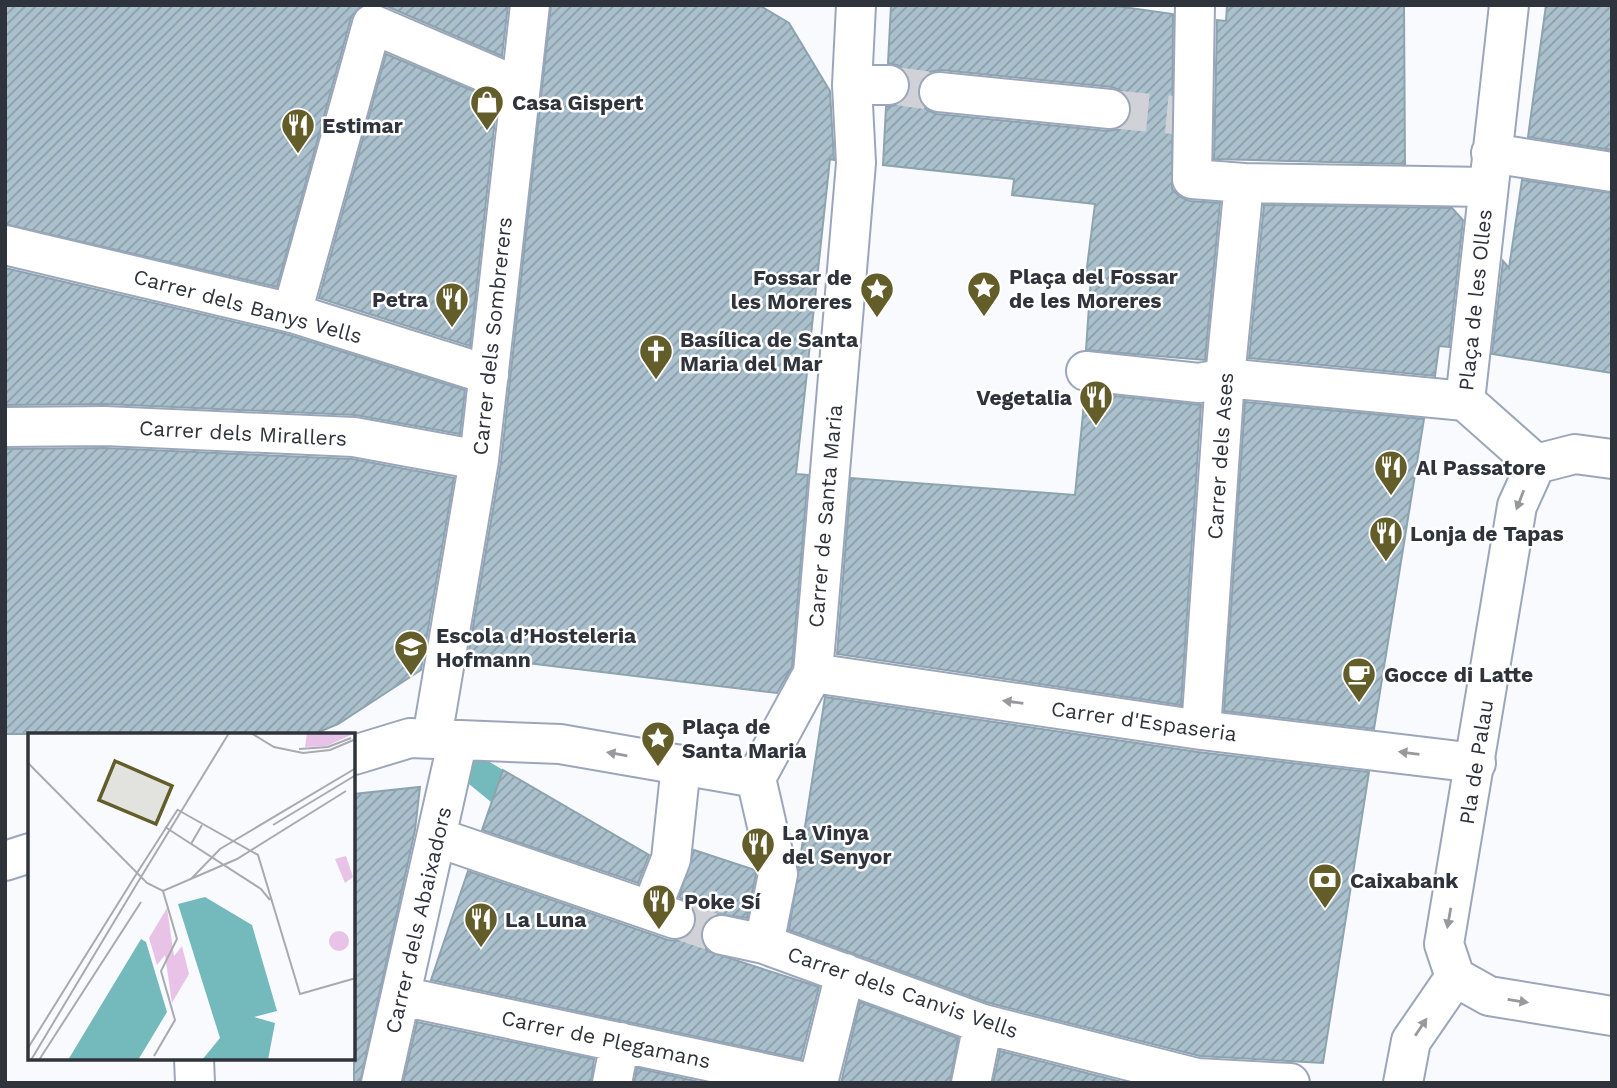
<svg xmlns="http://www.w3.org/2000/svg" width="1617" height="1088" viewBox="0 0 1617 1088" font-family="'Work Sans',sans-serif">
	<defs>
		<pattern id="building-hatch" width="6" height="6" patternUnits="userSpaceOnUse" patternTransform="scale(1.75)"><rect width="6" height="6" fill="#aac1cd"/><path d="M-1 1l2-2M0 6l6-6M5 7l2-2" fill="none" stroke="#8b9da8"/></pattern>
	</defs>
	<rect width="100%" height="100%" fill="#f8fafe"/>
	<path fill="#74b9bc" d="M473 752 503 770 485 820 491 802 469 784Z"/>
	<path fill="url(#building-hatch)" stroke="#8da4af" stroke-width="2" fill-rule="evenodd" d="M5 5H362L351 18 277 287 5 224Z
		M384 5H508L502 56Z
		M551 5H759L789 23 830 91 834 160 830 159 796 474 808 475 792 667 777 693 468 656 501 462Z
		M891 5H1109L1173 14 1172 189 1180 197 1190 201 1220 203 1205 360 1086 350 1091 276 1086 275 1095 204 1012 195 1014 179 883 165 886 107 900 104 908 95 911 86 908 75 900 66 888 63ZM941 70 1112 87 1122 91 1130 99 1132 112 1127 122 1120 129 1108 131 937 114 927 110 919 102 917 89 921 80 929 72Z
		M1227 5H1404L1405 164 1214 159 1217 20 1226 21Z
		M1546 5H1612V150L1528 137Z
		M386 54 497 101 470 346 319 298Z
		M1522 180 1612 193V373L1492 354 1503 261 1509 268Z
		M1264 205 1452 208 1463 220 1449 347 1439 346 1435 376 1249 358Z
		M5 268 286 334 465 390 460 434 355 415 106 404 5 405Z
		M1085 393 1201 405 1181 705 837 654 851 478 1075 495Z
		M1245 402 1424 419 1374 729 1224 711Z
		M105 448 352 459 454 478 421 670 338 724 314 734H5V449Z
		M825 697 1198 752 1369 772 1323 1063 1200 1056 989 1003 789 930Z
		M503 770 649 855 638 883 482 830Z
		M420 787 415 830 360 1083H354V794Z
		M694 850 755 870 756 874 747 918 716 914 705 921 701 930V941L707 951 819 987 801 1059 431 980 468 871 668 940 679 941 689 936 696 925V914L692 905 679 897Z
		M860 1002 958 1038 950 1083H841Z
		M417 1022 594 1059 591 1083H403Z
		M1000 1051 1126 1083H993Z
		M637 1068 704 1083H634Z"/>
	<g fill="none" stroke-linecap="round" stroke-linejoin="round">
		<path stroke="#d0d2d7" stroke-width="38" stroke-dasharray="38 19" stroke-linecap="butt" d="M889 85 939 92
			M1110 109 1195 117
			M675 919 722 935"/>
		<g stroke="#9ca6ba" stroke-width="42">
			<path id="pedestrian" d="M1195 5 1192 179 1244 183 1487 187
				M1509 5 1465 401 1536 464
				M852 85H889
				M939 92 1110 109
				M1491 153 1612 172
				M5 245 292 313 489 375
				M292 313 372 24 519 87
				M1086 371 1199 383 1225 378 1465 401
				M5 427 105 426 354 437 479 460
				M813 673 1201 730 1476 763
				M1201 730 1225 378 1244 183
				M432 738 479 460 530 5
				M354 755 410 738 560 744 756 778
				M436 837 675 919
				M5 861 30 853
				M651 910 671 859 681 765
				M722 935 764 944 983 1024 1197 1078 1290 1083
				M764 944 778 874 756 778 813 673 856 163 852 85 856 5
				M401 996 811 1083
				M194 1058 195 1083
				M381 1083 454 757
				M612 1083 620 1042
				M818 1083 845 973
				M971 1083 983 1024
				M1403 1083 1411 1041 1455 977"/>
		</g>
		<g stroke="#9ca6ba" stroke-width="42">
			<path id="minor" d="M1612 459 1575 454 1536 464 1517 506 1444 944 1455 977 1489 996 1612 1016"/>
		</g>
		<use href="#pedestrian" stroke="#fff" stroke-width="38"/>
		<use href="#minor" stroke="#fff" stroke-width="38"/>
	</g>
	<defs><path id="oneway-solid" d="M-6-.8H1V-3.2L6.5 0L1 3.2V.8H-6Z" transform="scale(1.75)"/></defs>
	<g fill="#97999d">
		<use href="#oneway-solid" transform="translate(1520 500) rotate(111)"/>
		<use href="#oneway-solid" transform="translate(1013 702) rotate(-172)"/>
		<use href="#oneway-solid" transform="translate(1409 753) rotate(-173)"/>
		<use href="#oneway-solid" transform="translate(617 754) rotate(-170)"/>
		<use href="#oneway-solid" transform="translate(1449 918) rotate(100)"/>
		<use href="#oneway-solid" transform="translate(1518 1001) rotate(9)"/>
		<use href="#oneway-solid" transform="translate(1421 1027) rotate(-56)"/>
	</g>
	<defs>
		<g id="shop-pin" transform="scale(1.75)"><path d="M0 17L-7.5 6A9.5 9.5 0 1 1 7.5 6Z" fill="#635d2a" stroke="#fff"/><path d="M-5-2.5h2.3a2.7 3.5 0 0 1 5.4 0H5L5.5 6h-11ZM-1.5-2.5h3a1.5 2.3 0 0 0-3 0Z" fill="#fff"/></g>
		<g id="restaurant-pin" transform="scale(1.75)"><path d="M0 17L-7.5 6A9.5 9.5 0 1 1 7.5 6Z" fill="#635d2a" stroke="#fff"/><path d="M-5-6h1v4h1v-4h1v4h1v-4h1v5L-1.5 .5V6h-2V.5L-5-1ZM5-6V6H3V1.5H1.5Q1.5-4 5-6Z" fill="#fff"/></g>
		<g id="sight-pin" transform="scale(1.75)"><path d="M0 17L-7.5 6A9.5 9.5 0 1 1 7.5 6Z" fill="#635d2a" stroke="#fff"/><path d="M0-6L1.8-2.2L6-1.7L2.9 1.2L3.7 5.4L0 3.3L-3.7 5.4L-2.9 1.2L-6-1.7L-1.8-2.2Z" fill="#fff"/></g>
		<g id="church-pin" transform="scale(1.75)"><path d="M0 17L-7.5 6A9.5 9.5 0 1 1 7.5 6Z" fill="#635d2a" stroke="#fff"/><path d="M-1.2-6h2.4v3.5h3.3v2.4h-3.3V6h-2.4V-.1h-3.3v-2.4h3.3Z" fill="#fff"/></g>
		<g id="university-pin" transform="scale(1.75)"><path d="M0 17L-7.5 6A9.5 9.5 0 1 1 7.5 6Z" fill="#635d2a" stroke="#fff"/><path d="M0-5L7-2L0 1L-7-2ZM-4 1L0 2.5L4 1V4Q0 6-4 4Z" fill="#fff"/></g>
		<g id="cafe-pin" transform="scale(1.75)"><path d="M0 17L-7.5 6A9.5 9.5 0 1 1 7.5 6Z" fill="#635d2a" stroke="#fff"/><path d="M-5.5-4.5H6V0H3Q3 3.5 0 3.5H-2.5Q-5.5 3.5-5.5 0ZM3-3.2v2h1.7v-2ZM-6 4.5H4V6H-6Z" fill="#fff"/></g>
		<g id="bank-pin" transform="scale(1.75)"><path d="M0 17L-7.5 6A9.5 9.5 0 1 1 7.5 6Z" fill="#635d2a" stroke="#fff"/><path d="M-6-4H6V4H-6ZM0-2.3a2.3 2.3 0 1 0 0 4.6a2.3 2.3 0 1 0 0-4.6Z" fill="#fff"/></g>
	</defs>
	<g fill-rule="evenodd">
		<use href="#shop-pin" x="487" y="102"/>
		<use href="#restaurant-pin" x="298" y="125"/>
		<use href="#sight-pin" x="984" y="288"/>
		<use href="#sight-pin" x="877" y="289"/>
		<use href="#restaurant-pin" x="452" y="299"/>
		<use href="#church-pin" x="656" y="351"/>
		<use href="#restaurant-pin" x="1096" y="397"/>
		<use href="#restaurant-pin" x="1391" y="467"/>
		<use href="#restaurant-pin" x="1386" y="533"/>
		<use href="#university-pin" x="411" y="647"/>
		<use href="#cafe-pin" x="1359" y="674"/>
		<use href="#sight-pin" x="658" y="738"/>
		<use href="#restaurant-pin" x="758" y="844"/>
		<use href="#bank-pin" x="1325" y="880"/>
		<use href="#restaurant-pin" x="659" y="901"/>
		<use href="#restaurant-pin" x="481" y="919"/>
	</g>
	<g text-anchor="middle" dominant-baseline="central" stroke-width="5" stroke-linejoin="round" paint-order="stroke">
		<g font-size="21" font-weight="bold" fill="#2f333b" stroke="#fff" text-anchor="start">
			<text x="512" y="102">Casa Gispert</text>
			<text x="322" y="125">Estimar</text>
			<text x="1009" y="276">Plaça del Fossar<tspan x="1009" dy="24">de les Moreres</tspan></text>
			<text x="852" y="277" text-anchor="end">Fossar de<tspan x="852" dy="24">les Moreres</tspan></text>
			<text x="428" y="299" text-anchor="end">Petra</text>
			<text x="680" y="339">Basílica de Santa<tspan x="680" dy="24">Maria del Mar</tspan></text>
			<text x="1072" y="397" text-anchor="end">Vegetalia</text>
			<text x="1416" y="467">Al Passatore</text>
			<text x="1410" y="533">Lonja de Tapas</text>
			<text x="436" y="635">Escola d’Hosteleria<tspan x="436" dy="24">Hofmann</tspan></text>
			<text x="1384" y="674">Gocce di Latte</text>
			<text x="682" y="726">Plaça de<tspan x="682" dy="24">Santa Maria</tspan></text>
			<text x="782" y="832">La Vinya<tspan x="782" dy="24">del Senyor</tspan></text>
			<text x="1350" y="880">Caixabank</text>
			<text x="684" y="901">Poke Sí</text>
			<text x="505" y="919">La Luna</text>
		</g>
		<g font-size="21" fill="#2f333b" stroke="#fff">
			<text transform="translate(1475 300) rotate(-84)">Plaça de les Olles</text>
			<text transform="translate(248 306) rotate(15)">Carrer dels Banys Vells</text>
			<text transform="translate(492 336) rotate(-84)">Carrer dels Sombrerers</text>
			<text transform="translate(243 433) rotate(3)">Carrer dels Mirallers</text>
			<text transform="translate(1220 456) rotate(-86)">Carrer dels Ases</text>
			<text transform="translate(825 516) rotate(-85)">Carrer de Santa Maria</text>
			<text transform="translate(1144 721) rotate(8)">Carrer d'Espaseria</text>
			<text transform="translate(1476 762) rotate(-81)">Pla de Palau</text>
			<text transform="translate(418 920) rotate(-77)">Carrer dels Abaixadors</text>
			<text transform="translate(903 992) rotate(19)">Carrer dels Canvis Vells</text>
			<text transform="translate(606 1039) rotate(12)">Carrer de Plegamans</text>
		</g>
	</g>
	<g transform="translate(28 733)">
		<rect width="327" height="327" fill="#f8fafe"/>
		<path d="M279 0H327L299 13 277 14ZM139 175 146 223 154 213 161 241 144 270 137 222 129 232 121 205Z" fill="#e9c3e7"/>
		<path d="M318 123 325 144 317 150 307 126ZM301 208a10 10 0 1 1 20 0a10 10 0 1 1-20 0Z" fill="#e9c3e7"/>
		<path d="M177 164 224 192 249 278 226 284 247 290 240 327H174L192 305 150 171ZM113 206 118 209 139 279 118 314 110 327H40Z" fill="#74b9bc"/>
		<path fill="none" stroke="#a8aab0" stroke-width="2" d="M223 0 246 14 275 20 302 17 328 6M271 16 300 14 323 5M0 30 119 150 135 158 209 126 318 58M150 77 230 122 272 261 328 245M245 92 328 42M137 94 233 156 242 167M163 111 174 92M109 140 150 76M113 144 201 0M163 146 192 116 328 35M0 315 109 140M126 323 147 287 133 238 149 206 135 158M3 327 113 144M11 327 113 169"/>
		<path fill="#635d2a" fill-opacity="0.15" stroke="#635d2a" stroke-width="3.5" d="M87 28 144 53 128 91 71 67Z"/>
		<rect width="327" height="327" fill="none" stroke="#2f333b" stroke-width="3.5"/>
	</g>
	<rect width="1617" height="1088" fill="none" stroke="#2f333b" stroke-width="14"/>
</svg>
